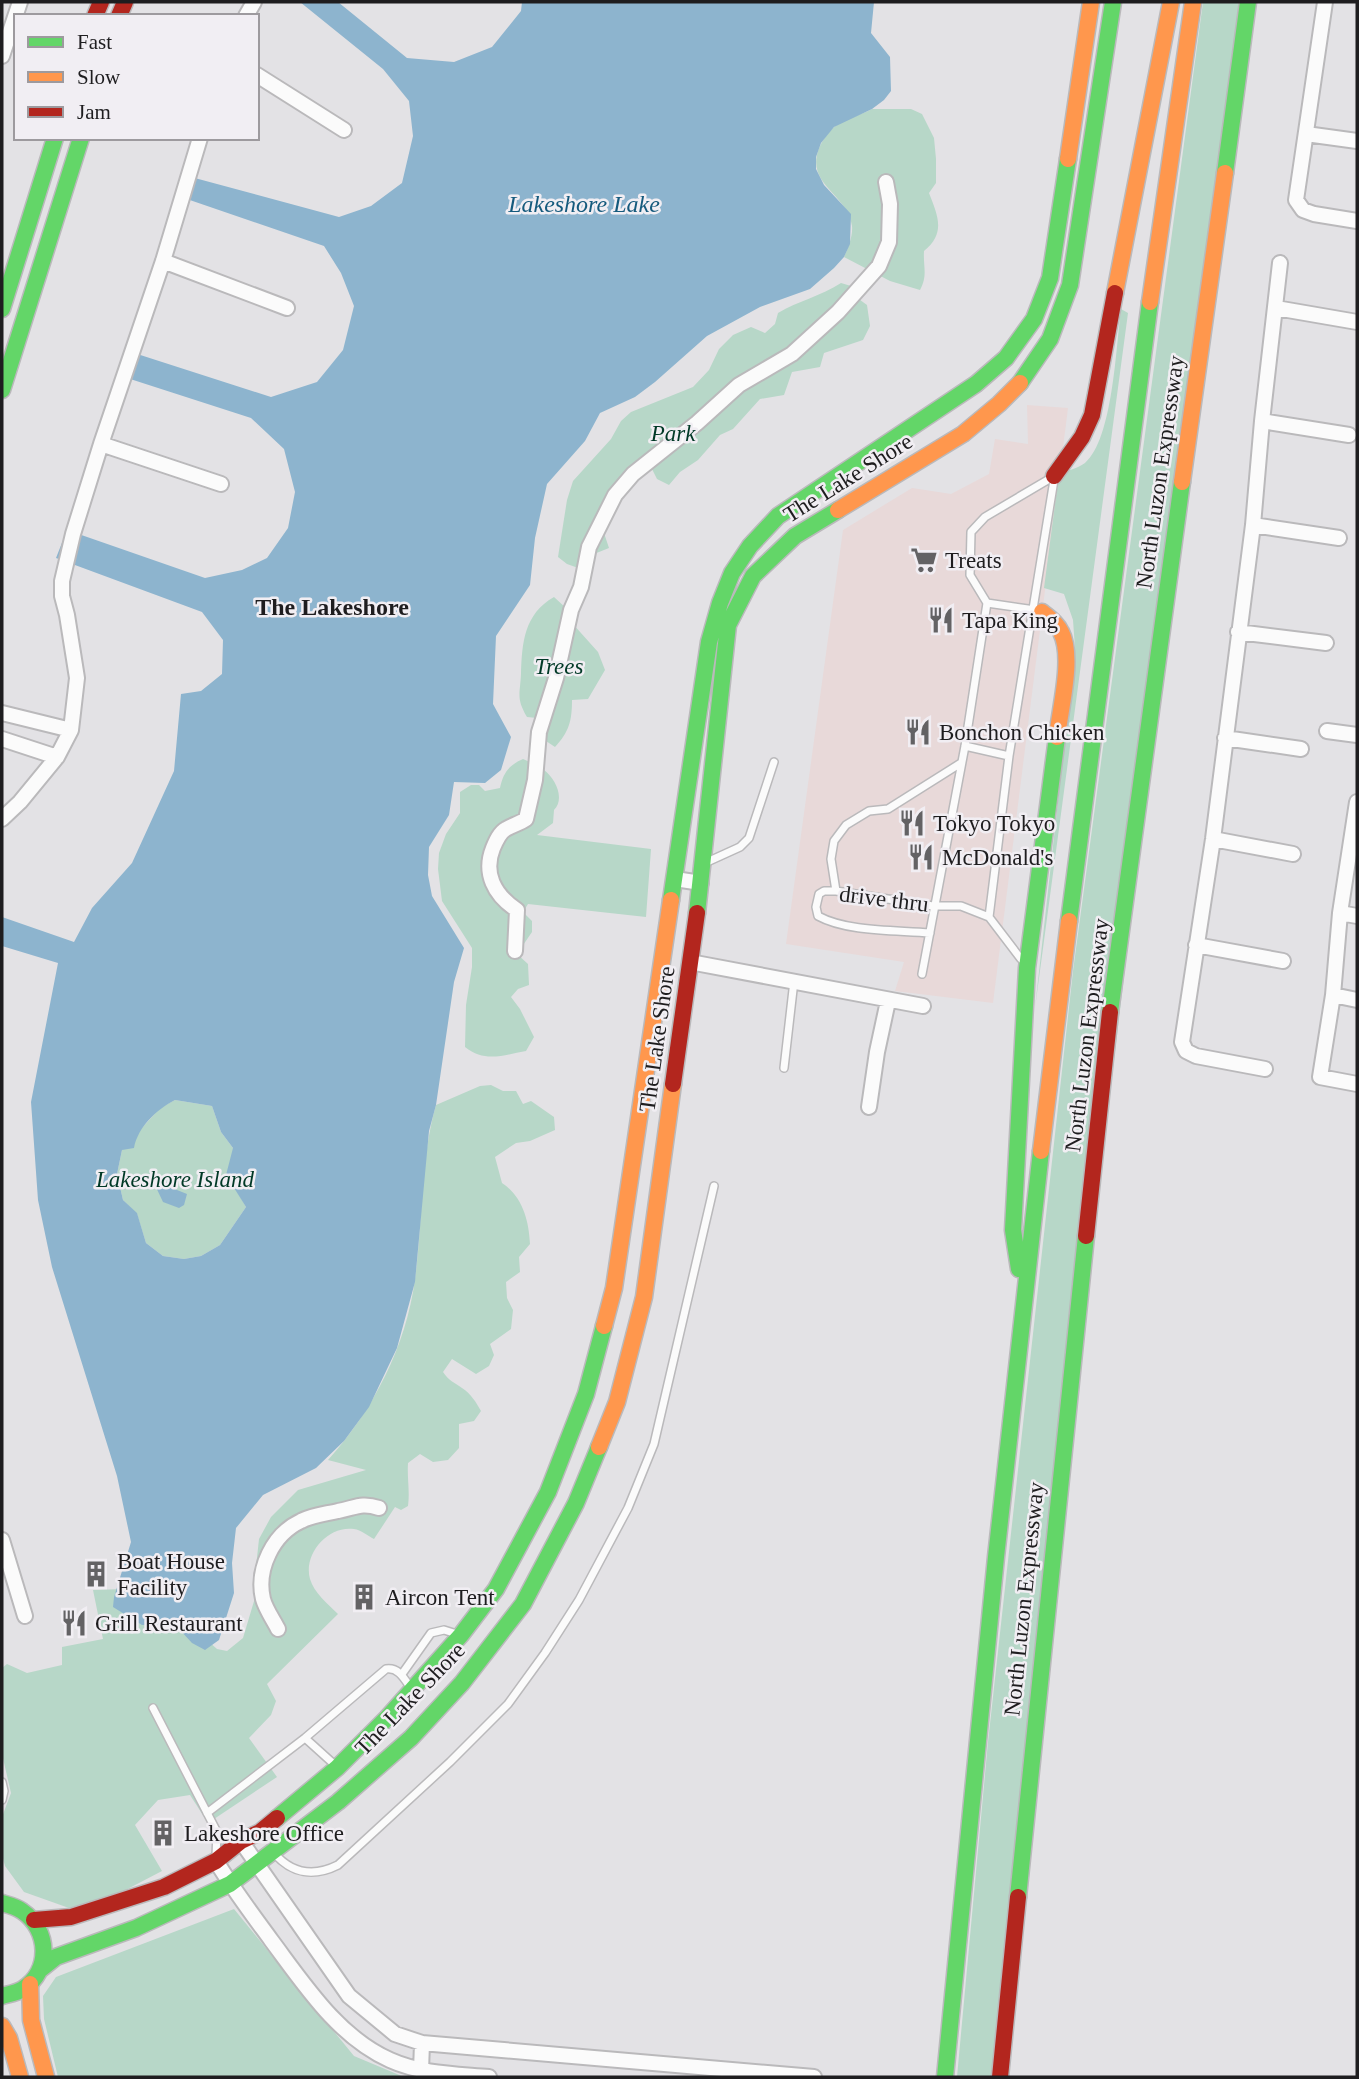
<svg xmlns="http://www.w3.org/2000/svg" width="1359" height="2079" viewBox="0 0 1359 2079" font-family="'Times New Roman',serif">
	<rect width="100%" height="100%" fill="#e3e2e5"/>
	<path fill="#e8d9d9" d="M1027 405 1068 408 993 1003 895 991 904 962 786 944 843 530 912 488 951 494 989 474 995 439 1028 444Z"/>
	<path fill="#b7d7c8" d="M1203 2H1241L992 2077H957L988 1742 1073 971Z
		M872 109H911L922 114 934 138 936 159V183L929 193C938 216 946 233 924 251 923 267 928 275 920 290L890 281 844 257C848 248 853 236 852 226 848 195 807 185 818 151 821 142 827 134 833 128 843 119 861 115 872 109Z
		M841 283 851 286 856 297 867 305 870 326 863 340 824 353 820 367 792 372 784 395 760 399 733 429 720 435 698 460 680 472 669 485 657 479 648 461 615 484 602 527 609 548 589 556 581 569 567 564 558 557 567 500 573 481 611 439 621 421 631 412 693 387 709 370 719 349 733 335 751 327 765 333 775 324 778 313C798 301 821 296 841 283Z
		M1121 309 1128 313 1035 1008 1075 648 1073 620 1064 594 1044 588 1059 474C1067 471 1078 468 1085 463 1113 439 1116 346 1121 309Z
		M554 597 567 609 572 623 598 652 605 670 588 699 572 700C572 721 569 732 555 747L540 737 537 718 527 717C516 698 520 695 521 674 522 643 524 614 554 597Z
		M523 759C530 762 538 765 544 770 556 779 565 799 554 810L553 823 537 835 651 849 646 917 528 904 523 912 532 921V932L517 954 528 964 529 985 518 989 511 997 520 1009 534 1037 526 1051C503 1055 485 1063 465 1047L466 1005 472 967V948L442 901 438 869 439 853 446 834 460 813V792L471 785H479L485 791 500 788C503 773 509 765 523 759Z
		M491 1085 503 1091H516L523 1104 531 1101 554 1117 555 1130 530 1141 516 1143 495 1157 502 1183C522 1196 529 1220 530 1244L519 1257 520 1272 506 1282 507 1298 513 1310 511 1329 490 1344 494 1355 489 1366 476 1374 452 1359 443 1372C449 1381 454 1382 462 1388 471 1394 476 1402 481 1411L474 1421 459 1424V1448L448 1460 433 1462 420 1454 408 1463C407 1479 410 1491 408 1506L401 1510 395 1507 374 1539C368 1536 361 1530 354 1529 328 1525 303 1554 310 1579 314 1593 328 1604 338 1614L267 1684 276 1701 271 1715 249 1738 277 1777 208 1823 190 1795 158 1800 135 1825 162 1871 116 1895 69 1908 24 1892 5 1866 2 1855V1817L11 1793 2 1754V1668L7 1664 27 1673 62 1665V1647L103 1639 93 1590 124 1589 199 1633 217 1649 227 1651 243 1638 260 1581 256 1567 259 1539 271 1517 298 1490 366 1470 328 1460C373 1410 406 1347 415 1279 423 1221 420 1161 436 1105L480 1086Z
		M175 1100 212 1106 221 1132 233 1148 237 1191 246 1207 220 1245 201 1256 184 1259 163 1256 146 1243 137 1214 123 1200 117 1174 122 1150 160 1108Z
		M234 1909 354 2056 404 2077H58L44 2019 43 1996 56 1977Z"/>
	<path fill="#8db4ce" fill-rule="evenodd" d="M300 2H338L407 58 454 62 492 47 521 11 522 2H874L871 33 890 57 891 91 884 100 872 109 834 127 821 143 816 157V169L824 185 851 214 850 244 844 257 834 268 810 289 760 307 707 336 655 382 635 397 600 413 585 441 547 484 535 538 530 585 496 636 493 704 511 737 501 770 485 783 454 782 449 815 429 847 428 875 432 896 464 948 454 982 436 1105 429 1131 415 1282 397 1348 369 1407 344 1441 316 1468 263 1495 236 1528 232 1563 234 1593 219 1640 205 1650 192 1643 180 1630 164 1624 142 1625 113 1607 114 1597 131 1542 117 1476 52 1267 38 1200 31 1102 58 963 2 946V917L74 942 92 908 132 863 174 771 181 694 201 691 222 674 223 640 202 612 56 558 67 530 205 578 242 570 267 558 288 528 295 492 284 449 251 418 124 377 131 352 271 397 317 382 343 350 354 306 341 273 324 246 181 197 191 177 339 217 371 206 402 183 413 136 409 101 383 69ZM175 1100 212 1106 221 1132 233 1148 226 1175 246 1207 220 1245 201 1256 184 1259 163 1256 146 1243 137 1213 123 1200 117 1174 122 1150 134 1148C138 1127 156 1110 175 1100Z
		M158 1176 172 1188 187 1194 184 1205 179 1208 163 1202 154 1183V1178Z"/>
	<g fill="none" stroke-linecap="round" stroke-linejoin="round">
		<g stroke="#bab9bb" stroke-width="10">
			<path id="lane" d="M987 603 1035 610
				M965 746 1009 756
				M707 862 740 847 749 838 774 762
				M836 891 831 859 834 841 846 825 869 811 888 809 961 763
				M989 917 1009 756 1054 480
				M930 933C896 930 847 932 818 916L816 907 819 894 824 891H836L933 906H961L989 917 1021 959
				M922 974 965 746 987 603 970 575 971 532 985 517 1051 478
				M784 1068 794 981
				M402 1674 431 1633 444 1630 460 1635
				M153 1708 217 1832 216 1856
				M305 1738 336 1766
				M2 1782 4 1791 2 1800
				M207 1813 305 1738 386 1669C398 1667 404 1678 410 1687
				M274 1853C292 1874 314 1877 338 1865L450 1762 508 1704 545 1653 579 1600 628 1508 654 1444 714 1186"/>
		</g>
		<g stroke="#bab9bb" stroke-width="18">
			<path id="street" d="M1325 2 1296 200 1303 210 1314 214 1357 221
				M246 16 254 2
				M2 56 20 2
				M257 75 344 130
				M1306 134 1357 141
				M163 261 287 308
				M1276 308 1357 322
				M1262 421 1349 435
				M101 444 221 484
				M1253 525 1339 538
				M1238 632 1326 643
				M2 713 71 730
				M1327 731 1357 735
				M1225 738 1301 749
				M2 739 57 757
				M1357 802 1340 913 1333 995 1320 1077 1357 1084
				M2 819 20 802 57 757 71 730 77 678 67 615 62 596V581L73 534 101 444 163 261 200 138
				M1213 839 1293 854
				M675 879 701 883
				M1340 913 1357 916
				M1196 945 1283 961
				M515 951 517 910C494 895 483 873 493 848 496 841 500 832 506 829 512 825 519 824 526 819L535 780 539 732 556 678 571 610 581 587 589 547 615 495 633 474 697 423 739 385 792 354 838 312 879 266 889 242 890 204 886 182
				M690 962 923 1006
				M1333 995 1357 1000
				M1265 1069 1196 1056 1186 1051 1182 1042 1213 839 1253 525 1262 421 1280 263
				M869 1107 877 1052 888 1001
				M2 1540 25 1616
				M278 1629C273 1619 266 1610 263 1599 256 1569 273 1534 301 1521 312 1515 325 1514 338 1511 355 1508 361 1502 379 1508
				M241 1841 349 1996 395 2034 422 2043 814 2077
				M216 1861C233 1889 252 1914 271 1940 304 1984 338 2037 390 2060 421 2074 455 2074 489 2077
				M421 2071 422 2043"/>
		</g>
		<g stroke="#bab9bb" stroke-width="19">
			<path id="fast" d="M1225 173 1248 2
				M2 309 55 138
				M1020 383 1050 339 1070 285 1113 2
				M2 390 81 138
				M671 900 709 642 720 603 732 573 750 546 778 516 976 384 1006 358 1034 319 1050 278 1068 159
				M697 913 728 625 753 576 795 536 838 510
				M1069 921 1150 302
				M1110 1012 1182 482
				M1019 1269 1013 1230 1027 968 1057 737
				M277 1818 337 1768 386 1719 461 1635 496 1589 548 1492 586 1394 604 1326
				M1018 1897 1086 1236
				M2 1903C9 1905 17 1907 22 1911 50 1930 51 1971 23 1989 17 1993 9 1994 2 1996
				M41 1969 56 1957 136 1928 230 1884 338 1802 411 1738 462 1683 523 1604 576 1503 599 1447
				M945 2077 996 1557 1041 1151"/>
		</g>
		<g stroke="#bab9bb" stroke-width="19">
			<path id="slow" d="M1068 159 1091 2
				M1115 293 1171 2
				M1150 302 1193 2
				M1182 482 1225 173
				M838 510 963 434 999 404 1020 383
				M1042 612C1049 618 1057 623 1061 632 1074 657 1060 709 1057 737
				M1041 1151 1069 921
				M604 1326 614 1288 671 900
				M599 1447 617 1402 644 1297 673 1084
				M30 1984 31 2020 46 2077
				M2 2026 9 2038 20 2077"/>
		</g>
		<g stroke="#bab9bb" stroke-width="19">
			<path id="jam" d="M95 16 101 2
				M119 16 125 2
				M1054 476 1082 437 1092 415 1115 293
				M673 1084 697 913
				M1086 1236 1110 1012
				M34 1920 71 1917 164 1887 216 1861 241 1841 260 1832 277 1818
				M1000 2077 1018 1897"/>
		</g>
		<use href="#lane" stroke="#fbfbfb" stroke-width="7"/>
		<use href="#street" stroke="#fbfbfb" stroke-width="14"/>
		<use href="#fast" stroke="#63d668" stroke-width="16"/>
		<use href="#slow" stroke="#ff974d" stroke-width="16"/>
		<use href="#jam" stroke="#b3261e" stroke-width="16"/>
	</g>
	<defs>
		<g id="supermarket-bare" transform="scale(2.1)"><path d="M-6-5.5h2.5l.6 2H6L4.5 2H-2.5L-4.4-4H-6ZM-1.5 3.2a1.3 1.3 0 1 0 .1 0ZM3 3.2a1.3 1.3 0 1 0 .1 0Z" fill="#636264" stroke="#f1eef3" stroke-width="2.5" paint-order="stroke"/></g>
		<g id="restaurant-bare" transform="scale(2.1)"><path d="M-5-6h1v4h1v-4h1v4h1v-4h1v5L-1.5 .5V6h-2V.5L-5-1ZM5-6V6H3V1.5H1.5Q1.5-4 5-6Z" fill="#636264" stroke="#f1eef3" stroke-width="2.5" paint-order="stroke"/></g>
		<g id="building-bare" transform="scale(2.1)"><path d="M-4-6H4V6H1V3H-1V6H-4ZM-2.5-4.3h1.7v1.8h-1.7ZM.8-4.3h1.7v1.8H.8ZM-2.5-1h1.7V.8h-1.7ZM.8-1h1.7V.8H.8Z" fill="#636264" stroke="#f1eef3" stroke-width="2.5" paint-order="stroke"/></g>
	</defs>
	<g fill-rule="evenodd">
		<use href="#supermarket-bare" x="924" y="560"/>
		<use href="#restaurant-bare" x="941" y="620"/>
		<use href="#restaurant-bare" x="918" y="732"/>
		<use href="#restaurant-bare" x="912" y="823"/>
		<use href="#restaurant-bare" x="921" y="857"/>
		<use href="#building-bare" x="96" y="1574"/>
		<use href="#building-bare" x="364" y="1597"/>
		<use href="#restaurant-bare" x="74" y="1623"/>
		<use href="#building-bare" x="163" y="1833"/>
	</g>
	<g text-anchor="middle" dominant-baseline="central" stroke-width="5" stroke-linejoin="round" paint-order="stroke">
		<g font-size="23" font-style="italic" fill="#003926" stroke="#f1eef3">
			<text x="673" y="433">Park</text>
			<text x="559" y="666">Trees</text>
			<text x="175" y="1179">Lakeshore Island</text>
		</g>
		<g font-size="23" fill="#1e1d1f" stroke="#f1eef3">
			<text transform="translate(1160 472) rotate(-82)">North Luzon Expressway</text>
			<text transform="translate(848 478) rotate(-32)">The Lake Shore</text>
			<text transform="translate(884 899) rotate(7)">drive thru</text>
			<text transform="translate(1087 1035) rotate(-83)">North Luzon Expressway</text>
			<text transform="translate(657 1039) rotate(-82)">The Lake Shore</text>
			<text transform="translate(1024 1599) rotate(-84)">North Luzon Expressway</text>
			<text transform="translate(410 1699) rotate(-46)">The Lake Shore</text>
		</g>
		<g font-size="23" fill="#1e1d1f" stroke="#f1eef3" text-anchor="start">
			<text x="945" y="560">Treats</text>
			<text x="962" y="620">Tapa King</text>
			<text x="939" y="732">Bonchon Chicken</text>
			<text x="933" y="823">Tokyo Tokyo</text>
			<text x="942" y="857">McDonald's</text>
			<text x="117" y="1561">Boat House<tspan x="117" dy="26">Facility</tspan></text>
			<text x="385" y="1597">Aircon Tent</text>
			<text x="95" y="1623">Grill Restaurant</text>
			<text x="184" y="1833">Lakeshore Office</text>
		</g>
		<g font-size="24" font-style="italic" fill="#155a7d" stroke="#f1eef3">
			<text x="584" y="204">Lakeshore Lake</text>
		</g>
		<g font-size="24" font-weight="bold" fill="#1e1d1f" stroke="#f1eef3">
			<text x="332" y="607">The Lakeshore</text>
		</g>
	</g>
	<rect width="1359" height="2079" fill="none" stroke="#1e1d1f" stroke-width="7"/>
	<rect x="14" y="14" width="245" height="126" fill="#f1eef3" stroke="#9d9a9e" stroke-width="2"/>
	<rect x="28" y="37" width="35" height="10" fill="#63d668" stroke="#9d9a9e" stroke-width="2"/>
	<text x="77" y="49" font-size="21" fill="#1e1d1f">Fast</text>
	<rect x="28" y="72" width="35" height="10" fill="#ff974d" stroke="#9d9a9e" stroke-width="2"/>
	<text x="77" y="84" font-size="21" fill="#1e1d1f">Slow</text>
	<rect x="28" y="107" width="35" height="10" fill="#b3261e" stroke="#9d9a9e" stroke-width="2"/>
	<text x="77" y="119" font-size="21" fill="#1e1d1f">Jam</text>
</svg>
